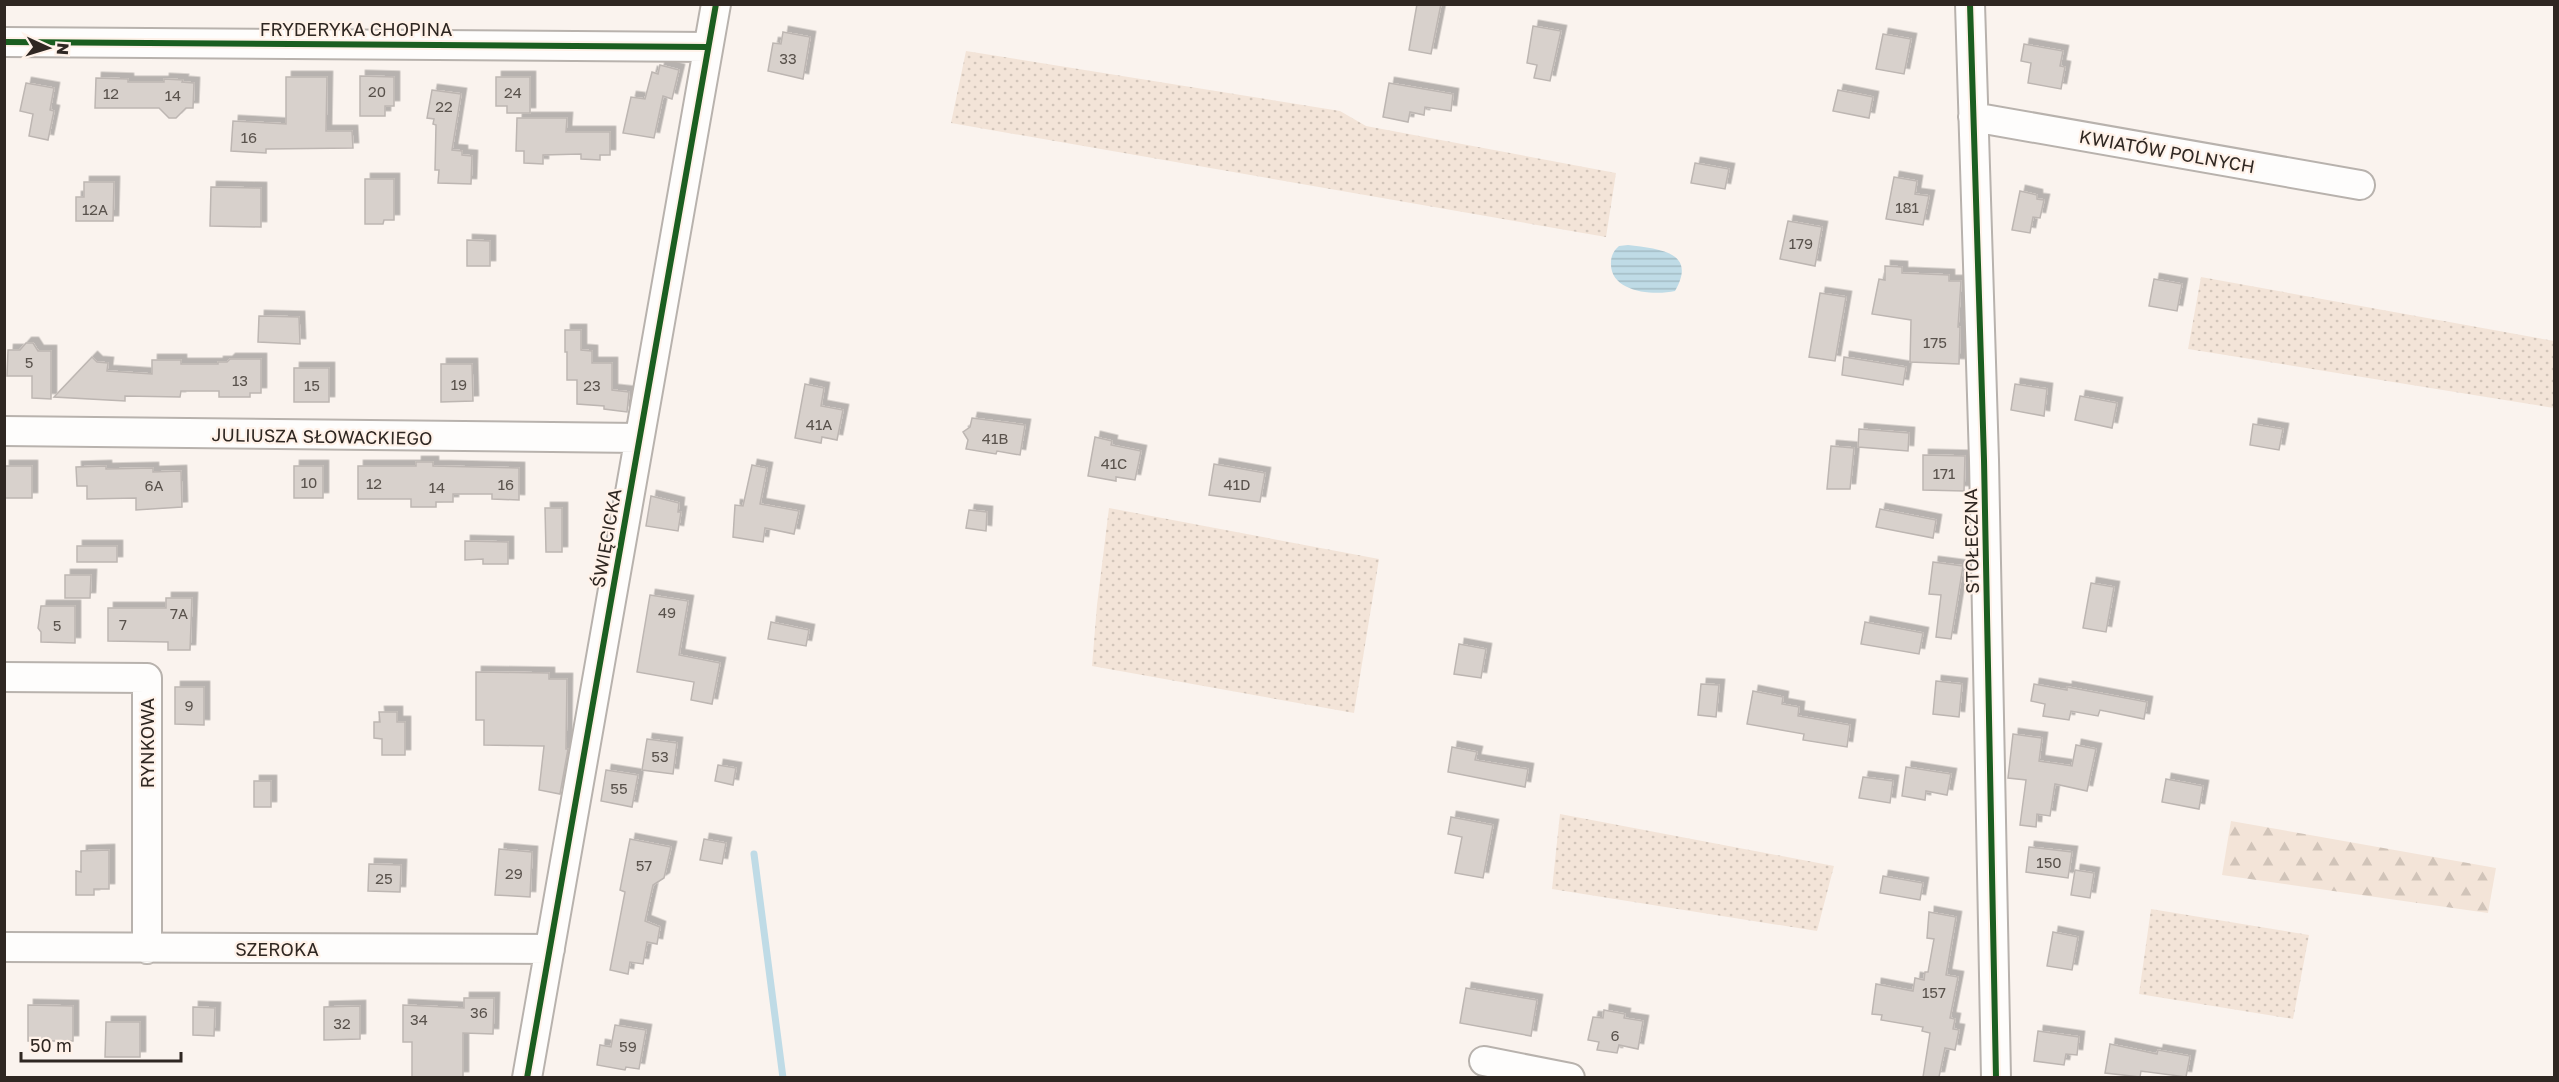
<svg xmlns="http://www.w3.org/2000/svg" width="2559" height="1082" viewBox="0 0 2559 1082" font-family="'Golos Text',sans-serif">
	<defs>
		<pattern id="grass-dots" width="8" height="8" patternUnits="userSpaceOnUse" patternTransform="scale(1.5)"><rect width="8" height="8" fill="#f3e4d8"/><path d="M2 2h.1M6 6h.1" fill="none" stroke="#d1c4b9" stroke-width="1.8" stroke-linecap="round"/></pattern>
		<pattern id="forest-firs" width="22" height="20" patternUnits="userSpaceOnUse" patternTransform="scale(1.5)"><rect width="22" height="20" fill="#f3e4d8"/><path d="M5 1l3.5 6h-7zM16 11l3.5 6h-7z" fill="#d1c4b9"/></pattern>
		<pattern id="water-rules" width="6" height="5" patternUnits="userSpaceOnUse" patternTransform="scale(1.5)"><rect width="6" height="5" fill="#bfdbe6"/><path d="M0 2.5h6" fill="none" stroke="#a4bcc5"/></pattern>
		<filter id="shadow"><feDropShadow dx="5.5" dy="-5.5" stdDeviation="0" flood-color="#0004"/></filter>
	</defs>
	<rect width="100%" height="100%" fill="#faf3ee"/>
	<path fill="url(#grass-dots)" d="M966 51 1340 111 1366 126 1616 173 1606 237 951 123Z
		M2201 277 2554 341V408L2188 349Z
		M1109 508 1379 559 1354 713 1092 666 1097 605Z
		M1560 814 1834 866 1817 931 1552 889Z
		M2151 909 2309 935 2293 1019 2139 994Z"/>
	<path fill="url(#forest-firs)" d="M2231 821 2496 868 2488 913 2222 875Z"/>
	<path fill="url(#water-rules)" d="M1628 245C1658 249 1698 251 1675 291 1653 296 1609 292 1611 262 1611 256 1614 250 1619 246Z"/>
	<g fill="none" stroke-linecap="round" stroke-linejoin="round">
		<path stroke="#bfdbe6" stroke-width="7" d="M754 854 783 1078"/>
	</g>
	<path fill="#d8d1cc" stroke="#bdb6b2" stroke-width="1.5" filter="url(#shadow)" d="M1417 4H1441L1431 54 1409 50Z
		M1533 26 1561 31 1550 81 1534 78 1537 65 1527 63Z
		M783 32 810 37 803 79 768 71 773 43 781 44Z
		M1883 34 1911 39 1904 74 1876 69Z
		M2024 44 2063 51 2060 66 2065 67 2061 89 2028 83 2031 63 2021 61Z
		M660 65 679 70 672 99 663 96 654 138 623 133 631 97 645 99 652 72 658 74Z
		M360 76 394 77V106H385V116H360Z
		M286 77H327L326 131H352L353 148 266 149V153L231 151 233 121 286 124Z
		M496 77H530V113H507V106H496Z
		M96 78 128 79V82H164V79L183 80 182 82 194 83 193 108H186L176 118H169L159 108H95Z
		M26 83 54 88 50 110 54 111 48 140 29 136 33 114 20 111Z
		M1389 83 1453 94 1451 111 1425 107 1424 115 1410 112 1408 122 1383 117Z
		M432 90 461 94 452 150 462 151V155L472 156 471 184 438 183 439 170H435L436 125 433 124 434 119 427 118Z
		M1838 90 1873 97 1869 118 1833 111Z
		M517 118H567L566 132H610V155H600V160L581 159V154L543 155V164L524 163V151H516Z
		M1695 163 1729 169 1725 189 1691 183Z
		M1894 177 1917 181 1915 194 1929 196 1923 225 1886 219Z
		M365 179H394V220H384L383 224H365Z
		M84 182H114L113 221H76V197H84Z
		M211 187 261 188V227L210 226Z
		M2020 191 2037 195V199L2044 200 2040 218 2033 217 2030 233 2012 230Z
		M1788 221 1822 227 1815 266 1780 259Z
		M467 240 490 241V266H467Z
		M1885 266 1902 267V273L1949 275V281H1961L1958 327H1960L1959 364 1910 362 1911 320 1872 314 1879 279 1885 280Z
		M2154 279 2182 284 2177 311 2149 306Z
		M1820 293 1846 297 1835 361 1809 357Z
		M259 316 299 317 300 344 258 342Z
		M565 330H581V350L592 351V363H612V390L629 392 627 412 604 409V406L577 404V380H567V352H565Z
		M26 343H33L38 351H51V399L32 398V376H7L8 350H20Z
		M92 357 97 362 108 363 107 371 152 374V360H181V364H218V362H227L230 359H261V393H250V397H219V391H181L180 397 125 396V401L54 397Z
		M1844 357 1906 367 1903 385 1842 375Z
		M441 364H472L473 401 441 402Z
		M294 368H329V402H294Z
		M805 384 824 388 821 406 843 410 837 440 822 437 821 443 795 438Z
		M2015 384 2047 389 2044 416 2011 410Z
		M2080 396 2117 403 2112 428 2075 420Z
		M972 418 1025 425 1020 455 997 451 996 454 966 449 968 440 963 432 970 427Z
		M2253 424 2283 429 2279 450 2250 445Z
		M1859 429 1909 433 1908 451 1858 447Z
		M1095 437 1112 441 1111 445 1141 451 1135 480 1116 477V481L1088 476Z
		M1831 446 1854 448 1850 489H1827Z
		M1923 455 1965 456 1964 491 1923 490Z
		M416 462H433V466L519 468V500L492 499V494H453V502H436V507H411V499H358V466H416Z
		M1214 464 1265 473 1260 502 1209 495Z
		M752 465 767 468 760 504 799 511 794 534 765 528 763 542 733 537 735 505 743 506Z
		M4 466H32V498H4Z
		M106 466V469L153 468V472L181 471 182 507 136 510V498L87 499V486H77L76 467Z
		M294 466H323V498H294Z
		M651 496 679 503 678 512H681L678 531 646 526Z
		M545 508H562V552H546Z
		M1880 509 1936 520 1933 538 1876 527Z
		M969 510 987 512 986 531 966 528Z
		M465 541 508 542V564H483V559L465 560Z
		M77 546H117V562H77Z
		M1933 562 1963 566 1951 639 1936 637 1941 595 1929 594Z
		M65 575H91L90 598H65Z
		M2091 583 2114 587 2106 632 2083 628Z
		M650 595 688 601 679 655 720 663 712 704 691 700 694 682 637 672Z
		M166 598H192L190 650H168V642L108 641V608H166Z
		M41 606H75V643L41 642V632L38 628Z
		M771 622 809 630 806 646 768 639Z
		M1865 622 1923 633 1919 654 1861 644Z
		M1459 644 1486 649 1481 678 1454 674Z
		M476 672 549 673V679H567L566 749H568L560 794 539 790 544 746 484 745V720H476Z
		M1936 681 1962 684 1959 717 1933 714Z
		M1701 684 1719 685 1716 717 1698 715Z
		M2034 684 2067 690V687L2147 702 2144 719 2100 710 2098 716 2071 711 2069 720 2043 716 2045 704 2031 701Z
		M175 687H204V725L175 724Z
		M1753 691 1783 697 1782 704 1799 707 1798 716 1850 725 1847 747 1803 740 1804 734 1747 724Z
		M379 712H397V722H405V755H382V739L374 738V722H380Z
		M2013 734 2042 738 2039 761 2072 766 2076 745 2096 749 2087 791 2055 784 2050 816 2037 814 2036 827 2020 825 2026 780 2008 778Z
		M647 739 677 743 673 774 642 770Z
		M1452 747 1477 752 1475 760 1528 769 1525 787 1448 772Z
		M718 765 736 768 733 785 715 781Z
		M1906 767 1951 774 1947 795 1926 791 1925 800 1902 796Z
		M606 770 638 775 632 807 601 801Z
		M1863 777 1893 781 1890 803 1859 798Z
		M2166 779 2203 786 2199 809 2162 802Z
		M254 781H271V807H254Z
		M1451 817 1493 825 1483 878 1455 873 1462 837 1448 834Z
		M630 839 671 847 664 878 653 885 645 921 660 927 657 944 647 942 643 964 630 962 628 974 610 970 625 892 620 890Z
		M704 839 726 843 722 864 700 860Z
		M2029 847 2072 852 2068 878 2026 872Z
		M499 849 532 852 530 897 495 895Z
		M109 850V889H94V895H76V871L81 872V851Z
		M369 864 401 865 400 892 368 891Z
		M2075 870 2094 873 2090 898 2071 895Z
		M1883 876 1923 883 1920 900 1880 893Z
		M1929 912 1956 917 1946 975 1958 977 1950 1018 1955 1019 1953 1029 1959 1030 1955 1050 1945 1048 1939 1077H1923L1930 1033 1922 1031 1923 1027 1881 1020 1882 1015 1872 1014 1876 984 1913 991 1915 978 1924 980 1925 972H1928L1934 939 1927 938Z
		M2053 932 2078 937 2072 970 2047 966Z
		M1466 988 1537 1000 1531 1036 1460 1023Z
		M464 998H494L493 1034 463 1033V1077H412V1042H403V1005L464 1008Z
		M28 1005 73 1006V1041H28Z
		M360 1006V1039L324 1040V1007Z
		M193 1007 215 1008 214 1036 193 1035Z
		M1604 1010 1625 1014 1624 1018 1643 1021 1638 1049 1619 1045 1617 1053 1597 1050 1599 1042 1588 1040 1593 1017 1603 1018Z
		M106 1022H140V1057H105Z
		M615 1025 646 1030 639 1069 626 1067 625 1070 597 1065 600 1045 611 1047Z
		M2038 1031 2079 1037 2077 1055 2066 1054 2064 1065 2034 1061Z
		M2110 1044 2157 1054 2158 1050 2190 1056 2186 1077 2141 1071 2140 1077 2105 1073Z"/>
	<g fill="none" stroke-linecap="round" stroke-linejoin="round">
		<g stroke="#b8b2ad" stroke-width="32">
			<path id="minor" d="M1970 4 1984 460 1996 1078
				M4 42 708 47
				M1973 117 2360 185
				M4 431 639 438
				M4 677 147 678V949
				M4 947 550 949
				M1484 1061 1570 1078
				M527 1078 716 4"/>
		</g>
		<use href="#minor" stroke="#fefdfc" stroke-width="28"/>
		<g stroke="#fff2e9" stroke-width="10">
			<path id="cycleway" d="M1970 4 1984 460 1996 1078
				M4 42 708 47
				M527 1078 716 4"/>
		</g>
		<use href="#cycleway" stroke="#1b5e20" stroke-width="6"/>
	</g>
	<g text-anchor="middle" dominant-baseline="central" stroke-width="4.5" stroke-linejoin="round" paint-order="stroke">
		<g font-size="15" fill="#59524c">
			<text x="788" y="58">33</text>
			<text x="377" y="91">20</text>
			<text x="513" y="92">24</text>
			<text x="111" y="93">12</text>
			<text x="173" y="95">14</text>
			<text x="444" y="106">22</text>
			<text x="249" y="137">16</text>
			<text x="1907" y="207">181</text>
			<text x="95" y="209">12A</text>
			<text x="1801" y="243">179</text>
			<text x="1935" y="342">175</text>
			<text x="29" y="362">5</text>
			<text x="240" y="380">13</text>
			<text x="459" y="384">19</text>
			<text x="312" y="385">15</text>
			<text x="592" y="385">23</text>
			<text x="819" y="424">41A</text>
			<text x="995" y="438">41B</text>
			<text x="1114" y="463">41C</text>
			<text x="1944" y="473">171</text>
			<text x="309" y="482">10</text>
			<text x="374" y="483">12</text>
			<text x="506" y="484">16</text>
			<text x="1237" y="484">41D</text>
			<text x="154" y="485">6A</text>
			<text x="437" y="487">14</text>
			<text x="667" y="612">49</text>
			<text x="179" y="613">7A</text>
			<text x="123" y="624">7</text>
			<text x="57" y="625">5</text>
			<text x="189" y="705">9</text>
			<text x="660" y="756">53</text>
			<text x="619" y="788">55</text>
			<text x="2049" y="862">150</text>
			<text x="644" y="865">57</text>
			<text x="514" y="873">29</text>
			<text x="384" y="878">25</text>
			<text x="1934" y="992">157</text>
			<text x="479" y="1012">36</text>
			<text x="419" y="1019">34</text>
			<text x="342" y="1023">32</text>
			<text x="1615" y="1035">6</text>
			<text x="628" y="1046">59</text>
		</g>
		<g font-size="18" fill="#2f2722" stroke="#fff2e9">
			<text x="356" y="29">FRYDERYKA CHOPINA</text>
			<text transform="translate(2167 151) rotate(10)">KWIATÓW POLNYCH</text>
			<text transform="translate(322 436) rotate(1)">JULIUSZA SŁOWACKIEGO</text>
			<text transform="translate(606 538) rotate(-80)">ŚWIĘCICKA</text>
			<text transform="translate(1971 541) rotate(-91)">STOŁECZNA</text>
			<text transform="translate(147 743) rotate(-90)">RYNKOWA</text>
			<text x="277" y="949">SZEROKA</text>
		</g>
	</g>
	<rect width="2559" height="1082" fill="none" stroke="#2f2722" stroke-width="12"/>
	<g transform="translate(48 48) rotate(94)" stroke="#fff2e9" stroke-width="4.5" paint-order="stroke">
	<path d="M0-4.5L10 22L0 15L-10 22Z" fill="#2f2722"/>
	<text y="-9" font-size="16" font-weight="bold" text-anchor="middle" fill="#2f2722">N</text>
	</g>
	<path d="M21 1052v9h160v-9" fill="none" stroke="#2f2722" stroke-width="3"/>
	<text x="30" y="1052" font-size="18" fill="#2f2722" stroke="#fff2e9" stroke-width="4.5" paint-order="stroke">50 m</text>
</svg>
